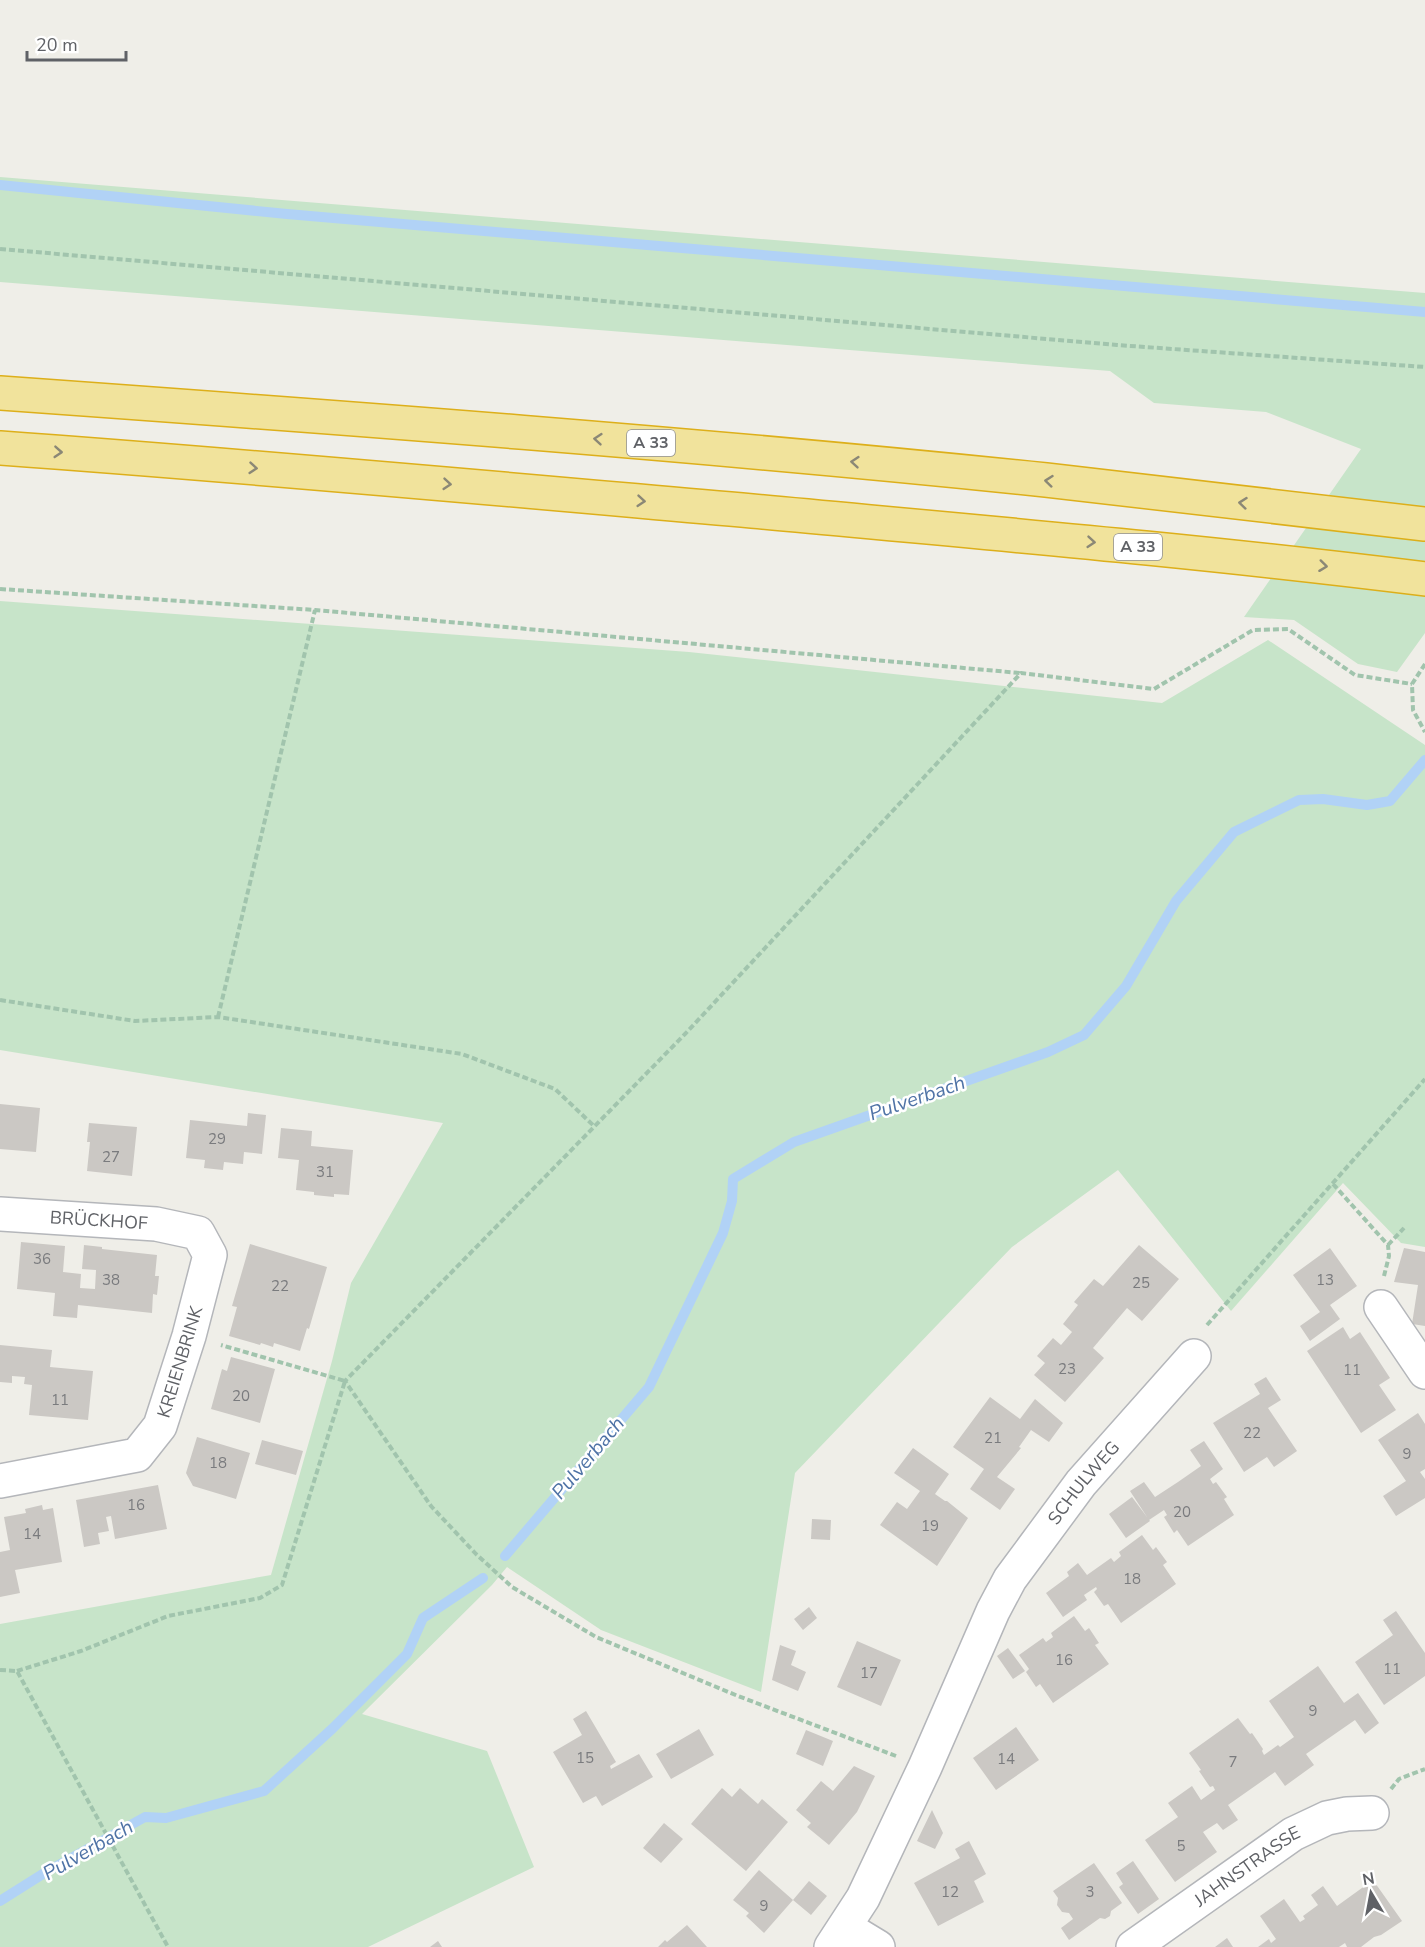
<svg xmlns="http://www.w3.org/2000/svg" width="1425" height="1947" viewBox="0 0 1425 1947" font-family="'Nunito Sans',sans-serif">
	<rect width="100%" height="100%" fill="#efeee8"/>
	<path fill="#c7e4c9" d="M0 177 1425 293V633L1397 672 1358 664 1294 620 1244 617 1361 449 1266 412 1154 403 1110 371 0 282Z
		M0 601 689 652 1162 703 1268 640 1425 745V1247L1401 1243 1343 1183 1231 1311 1118 1170 1012 1247 795 1473 761 1692 601 1630 507 1567 492 1585 362 1714 487 1751 534 1867 368 1947H0V1624L271 1575 332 1361 351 1283 443 1123 0 1050Z"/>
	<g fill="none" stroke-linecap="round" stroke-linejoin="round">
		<path stroke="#b1d2f6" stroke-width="10" d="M0 185 287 214 1425 312
			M505 1556 649 1387 723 1233 732 1201 733 1179 794 1142 1048 1052 1084 1035 1126 986 1176 901 1234 832 1299 800 1323 799 1367 805 1390 801 1425 760
			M0 1901 46 1872 145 1817 166 1818 264 1791 332 1729 407 1654 423 1618 483 1578"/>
	</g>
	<path fill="#cbc8c4" d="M0 1104 40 1108 36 1152 0 1149Z
		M248 1113 266 1115 262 1154 244 1152 243 1164 224 1162 223 1170 204 1168 205 1160 186 1158 190 1120 247 1126Z
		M89 1123 137 1127 132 1176 87 1171 90 1142H87Z
		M281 1128 312 1131 311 1146 353 1150 349 1195 334 1194V1197L314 1195V1192L296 1190 299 1160 278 1158Z
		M21 1242 65 1246 63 1272 81 1274 80 1288 95 1289 96 1270 82 1269 84 1245 102 1247V1249L157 1255 155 1276H159L157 1295 153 1294 152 1313 78 1305 77 1318 53 1316 55 1293 17 1289Z
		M250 1244 327 1267 309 1329 307 1328 300 1351 274 1343 273 1347 261 1343 260 1345 229 1336 237 1307 232 1306Z
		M1139 1245 1179 1279 1142 1321 1127 1308 1093 1348 1104 1358 1065 1402 1034 1375 1045 1363 1037 1356 1053 1338 1061 1345 1072 1332 1063 1324 1078 1305 1074 1302 1094 1279 1103 1286Z
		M1330 1248 1357 1286 1330 1305 1340 1319 1310 1341 1300 1326 1320 1312 1293 1275Z
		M1404 1248 1425 1252V1326L1412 1324 1418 1285 1394 1282Z
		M1343 1327 1350 1339 1360 1332 1390 1378 1379 1385 1396 1410 1361 1433 1307 1351Z
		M0 1345 52 1350 50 1367 93 1371 88 1420 29 1415 32 1385 24 1384 25 1377 12 1376V1383L0 1382Z
		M231 1357 275 1369 260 1423 211 1409 222 1369 227 1371Z
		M1266 1377 1281 1400 1268 1408 1297 1451 1274 1467 1267 1457 1244 1472 1213 1423 1260 1394 1254 1384Z
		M990 1397 1020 1419 1035 1399 1063 1423 1049 1442 1031 1430 1019 1447 1021 1448 997 1477 1015 1489 1000 1510 970 1489 984 1469 953 1447Z
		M1418 1413 1425 1424V1469L1420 1472 1425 1479V1498L1396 1516 1383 1496 1406 1481 1378 1440Z
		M197 1437 250 1453 236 1499 193 1486 186 1473Z
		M262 1440 303 1451 296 1475 255 1464Z
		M1204 1441 1223 1469 1210 1479 1213 1484 1216 1482 1227 1497 1224 1499 1234 1515 1188 1546 1177 1530 1174 1533 1164 1517 1167 1515 1164 1510 1149 1520 1130 1491 1144 1482 1155 1497 1178 1482 1201 1466 1190 1450Z
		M913 1448 949 1474 935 1494 945 1501H947L968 1518 937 1566 880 1525 897 1502 907 1509 920 1491 894 1473Z
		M158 1485 167 1529 115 1539 111 1516 106 1517 109 1531 98 1533 100 1544 84 1547 76 1500Z
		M1132 1497 1150 1521 1126 1538 1109 1514Z
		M42 1505 43 1510 53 1508 62 1562 15 1570 20 1593 0 1597V1552L10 1550 4 1517 26 1513 25 1509Z
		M812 1519 831 1520 830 1540 811 1539Z
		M1142 1535 1153 1550 1156 1547 1167 1562 1163 1565 1176 1584 1121 1623 1108 1604 1104 1606 1094 1592 1097 1589 1096 1587 1084 1595 1087 1600 1063 1617 1046 1593 1069 1576 1067 1572 1078 1563 1087 1575 1111 1558 1114 1562 1121 1556 1119 1552Z
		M809 1607 817 1618 803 1630 794 1619Z
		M1396 1611 1425 1653V1676L1384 1705 1355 1662 1393 1635 1383 1620Z
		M1074 1616 1085 1631 1089 1628 1099 1643 1095 1645 1109 1664 1053 1703 1040 1684 1036 1687 1026 1672 1029 1669 1019 1655 1043 1638 1046 1642 1053 1637 1051 1633Z
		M857 1641 901 1660 881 1706 837 1687Z
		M780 1645 796 1651 791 1665 806 1672 798 1691 772 1680Z
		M1008 1648 1025 1671 1013 1679 997 1656Z
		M1318 1666 1344 1703 1358 1693 1379 1723 1365 1734 1355 1720 1306 1754 1314 1765 1285 1786 1275 1772 1228 1805 1238 1820 1223 1830 1217 1823 1203 1832 1217 1852 1175 1882 1145 1840 1178 1817 1168 1803 1192 1786 1201 1800 1215 1790 1213 1786 1210 1787 1199 1771 1201 1770 1189 1753 1238 1718 1250 1734 1252 1733 1263 1749 1262 1751 1264 1755 1278 1745 1280 1747 1294 1737 1269 1701Z
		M586 1711 616 1762 610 1766 611 1769 639 1754 653 1777 602 1806 596 1796 583 1803 553 1752 582 1735 573 1719Z
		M1016 1727 1039 1760 996 1790 973 1758Z
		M699 1729 714 1755 671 1779 656 1754Z
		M806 1730 833 1741 823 1766 796 1754Z
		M854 1766 875 1776 857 1812 829 1845 807 1827 811 1823 796 1810 821 1781 833 1791Z
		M722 1788 732 1797 740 1788 758 1804 762 1799 788 1822 746 1871 691 1824Z
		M932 1810 943 1833 935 1849 917 1841Z
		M664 1823 683 1839 661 1863 643 1848Z
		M969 1841 986 1874 974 1881 984 1902 938 1926 914 1883 960 1858 955 1849Z
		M1133 1861 1159 1899 1138 1914 1119 1887 1123 1884 1116 1873Z
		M1094 1863 1122 1903 1111 1911 1110 1916 1105 1919 1100 1918 1069 1940 1061 1928 1073 1919 1069 1913 1062 1912 1057 1905 1058 1898 1053 1891Z
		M759 1870 793 1900 809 1881 827 1896 811 1915 793 1900 764 1933 746 1916 749 1913 733 1900Z
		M1373 1880 1402 1921 1381 1935 1374 1937 1361 1947H1347L1345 1943 1339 1947H1258L1269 1939 1271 1943 1276 1939 1260 1916 1284 1899 1300 1922 1305 1919 1303 1916 1318 1905 1311 1895 1323 1886 1337 1906Z
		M687 1925 707 1947H658L665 1940 667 1942Z
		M1227 1938 1233 1947H1215Z
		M438 1941 442 1947H430Z"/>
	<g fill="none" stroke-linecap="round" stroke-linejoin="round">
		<g stroke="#b4b6ba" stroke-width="36">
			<g id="minor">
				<path id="s1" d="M0 1214 156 1224 198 1233 210 1255 189 1336 160 1426 137 1455 0 1481"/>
				<path d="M1381 1307 1425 1372"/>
				<path d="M845 1927 878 1947"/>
				<path id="s2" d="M831 1947 863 1898 925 1767 993 1611 1010 1579 1081 1483 1194 1356"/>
				<path id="s3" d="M1133 1947 1293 1834 1327 1818 1347 1814 1372 1813"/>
			</g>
		</g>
		<g stroke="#ddaf1a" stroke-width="36">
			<path id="highway" d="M0 393C349 418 698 444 1046 480 1173 494 1299 509 1425 524
				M0 448C251 466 502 489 752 511 977 532 1201 551 1425 579"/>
		</g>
		<path stroke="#a1c4ad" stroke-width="4" stroke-dasharray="6 3" stroke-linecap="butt" d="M0 249 1117 345 1425 367
			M0 589 315 610 1020 673
			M1425 664 1412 684 1413 710 1425 732
			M0 1000 135 1021 218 1017 462 1054 555 1089 594 1126
			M218 1017 315 610
			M1333 1184 1388 1245 1389 1256 1384 1276
			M1388 1245 1404 1228
			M1207 1325 1425 1079
			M0 1670 17 1671 168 1947
			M17 1671 81 1651 168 1616 260 1598 282 1585 345 1381 221 1345
			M896 1756 738 1696 596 1637 512 1587 476 1554 431 1506 345 1381 686 1033 1021 673 1154 689 1253 630 1288 629 1355 675 1412 684
			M1391 1789 1399 1779 1425 1769"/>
		<use href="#minor" stroke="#fff" stroke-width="33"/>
		<use href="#highway" stroke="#f1e39c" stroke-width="33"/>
	</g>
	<defs><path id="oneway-chevron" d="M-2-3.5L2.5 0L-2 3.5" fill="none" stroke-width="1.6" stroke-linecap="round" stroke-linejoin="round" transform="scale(1.5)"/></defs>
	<g stroke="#8b8876">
		<use href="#oneway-chevron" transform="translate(598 439) rotate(-175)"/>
		<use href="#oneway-chevron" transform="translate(58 452) rotate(4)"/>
		<use href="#oneway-chevron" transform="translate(855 462) rotate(-175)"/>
		<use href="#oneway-chevron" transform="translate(253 468) rotate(5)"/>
		<use href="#oneway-chevron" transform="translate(1049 481) rotate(-174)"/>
		<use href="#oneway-chevron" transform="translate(447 484) rotate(5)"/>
		<use href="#oneway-chevron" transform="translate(641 501) rotate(5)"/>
		<use href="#oneway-chevron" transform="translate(1243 503) rotate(-174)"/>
		<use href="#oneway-chevron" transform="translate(1091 542) rotate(5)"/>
		<use href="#oneway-chevron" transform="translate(1323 566) rotate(7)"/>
	</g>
	<g text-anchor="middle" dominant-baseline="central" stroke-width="5" stroke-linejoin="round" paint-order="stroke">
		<g font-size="15" fill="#7a7b7e">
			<text x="217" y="1139">29</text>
			<text x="111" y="1157">27</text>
			<text x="325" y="1172">31</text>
			<text x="42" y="1259">36</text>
			<text x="111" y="1280">38</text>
			<text x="1325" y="1280">13</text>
			<text x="1141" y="1283">25</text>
			<text x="280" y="1286">22</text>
			<text x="1067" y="1369">23</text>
			<text x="1352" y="1370">11</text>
			<text x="241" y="1396">20</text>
			<text x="60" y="1400">11</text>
			<text x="1252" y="1433">22</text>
			<text x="993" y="1438">21</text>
			<text x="1407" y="1454">9</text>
			<text x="218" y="1463">18</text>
			<text x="136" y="1505">16</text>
			<text x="1182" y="1512">20</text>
			<text x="930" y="1526">19</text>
			<text x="32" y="1534">14</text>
			<text x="1132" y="1579">18</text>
			<text x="1064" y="1660">16</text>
			<text x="1392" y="1669">11</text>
			<text x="869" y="1673">17</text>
			<text x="1313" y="1711">9</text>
			<text x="585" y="1758">15</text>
			<text x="1006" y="1759">14</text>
			<text x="1233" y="1762">7</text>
			<text x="1181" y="1846">5</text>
			<text x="950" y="1892">12</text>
			<text x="1090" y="1892">3</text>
			<text x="764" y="1906">9</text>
		</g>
		<g fill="#fff" stroke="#8f9094" stroke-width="1.5">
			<rect x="627" y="430" width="48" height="26" rx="4.5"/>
			<rect x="1114" y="534" width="48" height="26" rx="4.5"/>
		</g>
		<g font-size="16" font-weight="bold" fill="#5f6166">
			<text x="651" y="443">A 33</text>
			<text x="1138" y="547">A 33</text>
		</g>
		<g font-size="18" fill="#5f6166" stroke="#fff">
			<text stroke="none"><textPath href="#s1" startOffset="99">BRÜCKHOF</textPath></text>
			<text transform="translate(180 1362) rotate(-73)">KREIENBRINK</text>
			<text stroke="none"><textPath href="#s2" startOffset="531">SCHULWEG</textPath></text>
			<text stroke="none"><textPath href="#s3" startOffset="140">JAHNSTRASSE</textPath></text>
		</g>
		<g font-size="20" font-style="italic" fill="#4f73a6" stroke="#fff">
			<text transform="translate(917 1098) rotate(-19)">Pulverbach</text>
			<text transform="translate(588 1458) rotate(-50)">Pulverbach</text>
			<text transform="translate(88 1850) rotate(-30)">Pulverbach</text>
		</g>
	</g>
	<g transform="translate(1371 1893) rotate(350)" stroke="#ffffff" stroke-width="4.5" paint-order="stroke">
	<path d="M0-4.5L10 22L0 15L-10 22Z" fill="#5f6166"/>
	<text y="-9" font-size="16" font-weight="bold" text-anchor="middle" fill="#5f6166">N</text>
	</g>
	<path d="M27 51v9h99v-9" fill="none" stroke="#5f6166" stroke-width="3"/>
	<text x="36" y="51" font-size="18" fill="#5f6166" stroke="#ffffff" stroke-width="4.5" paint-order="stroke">20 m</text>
</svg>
